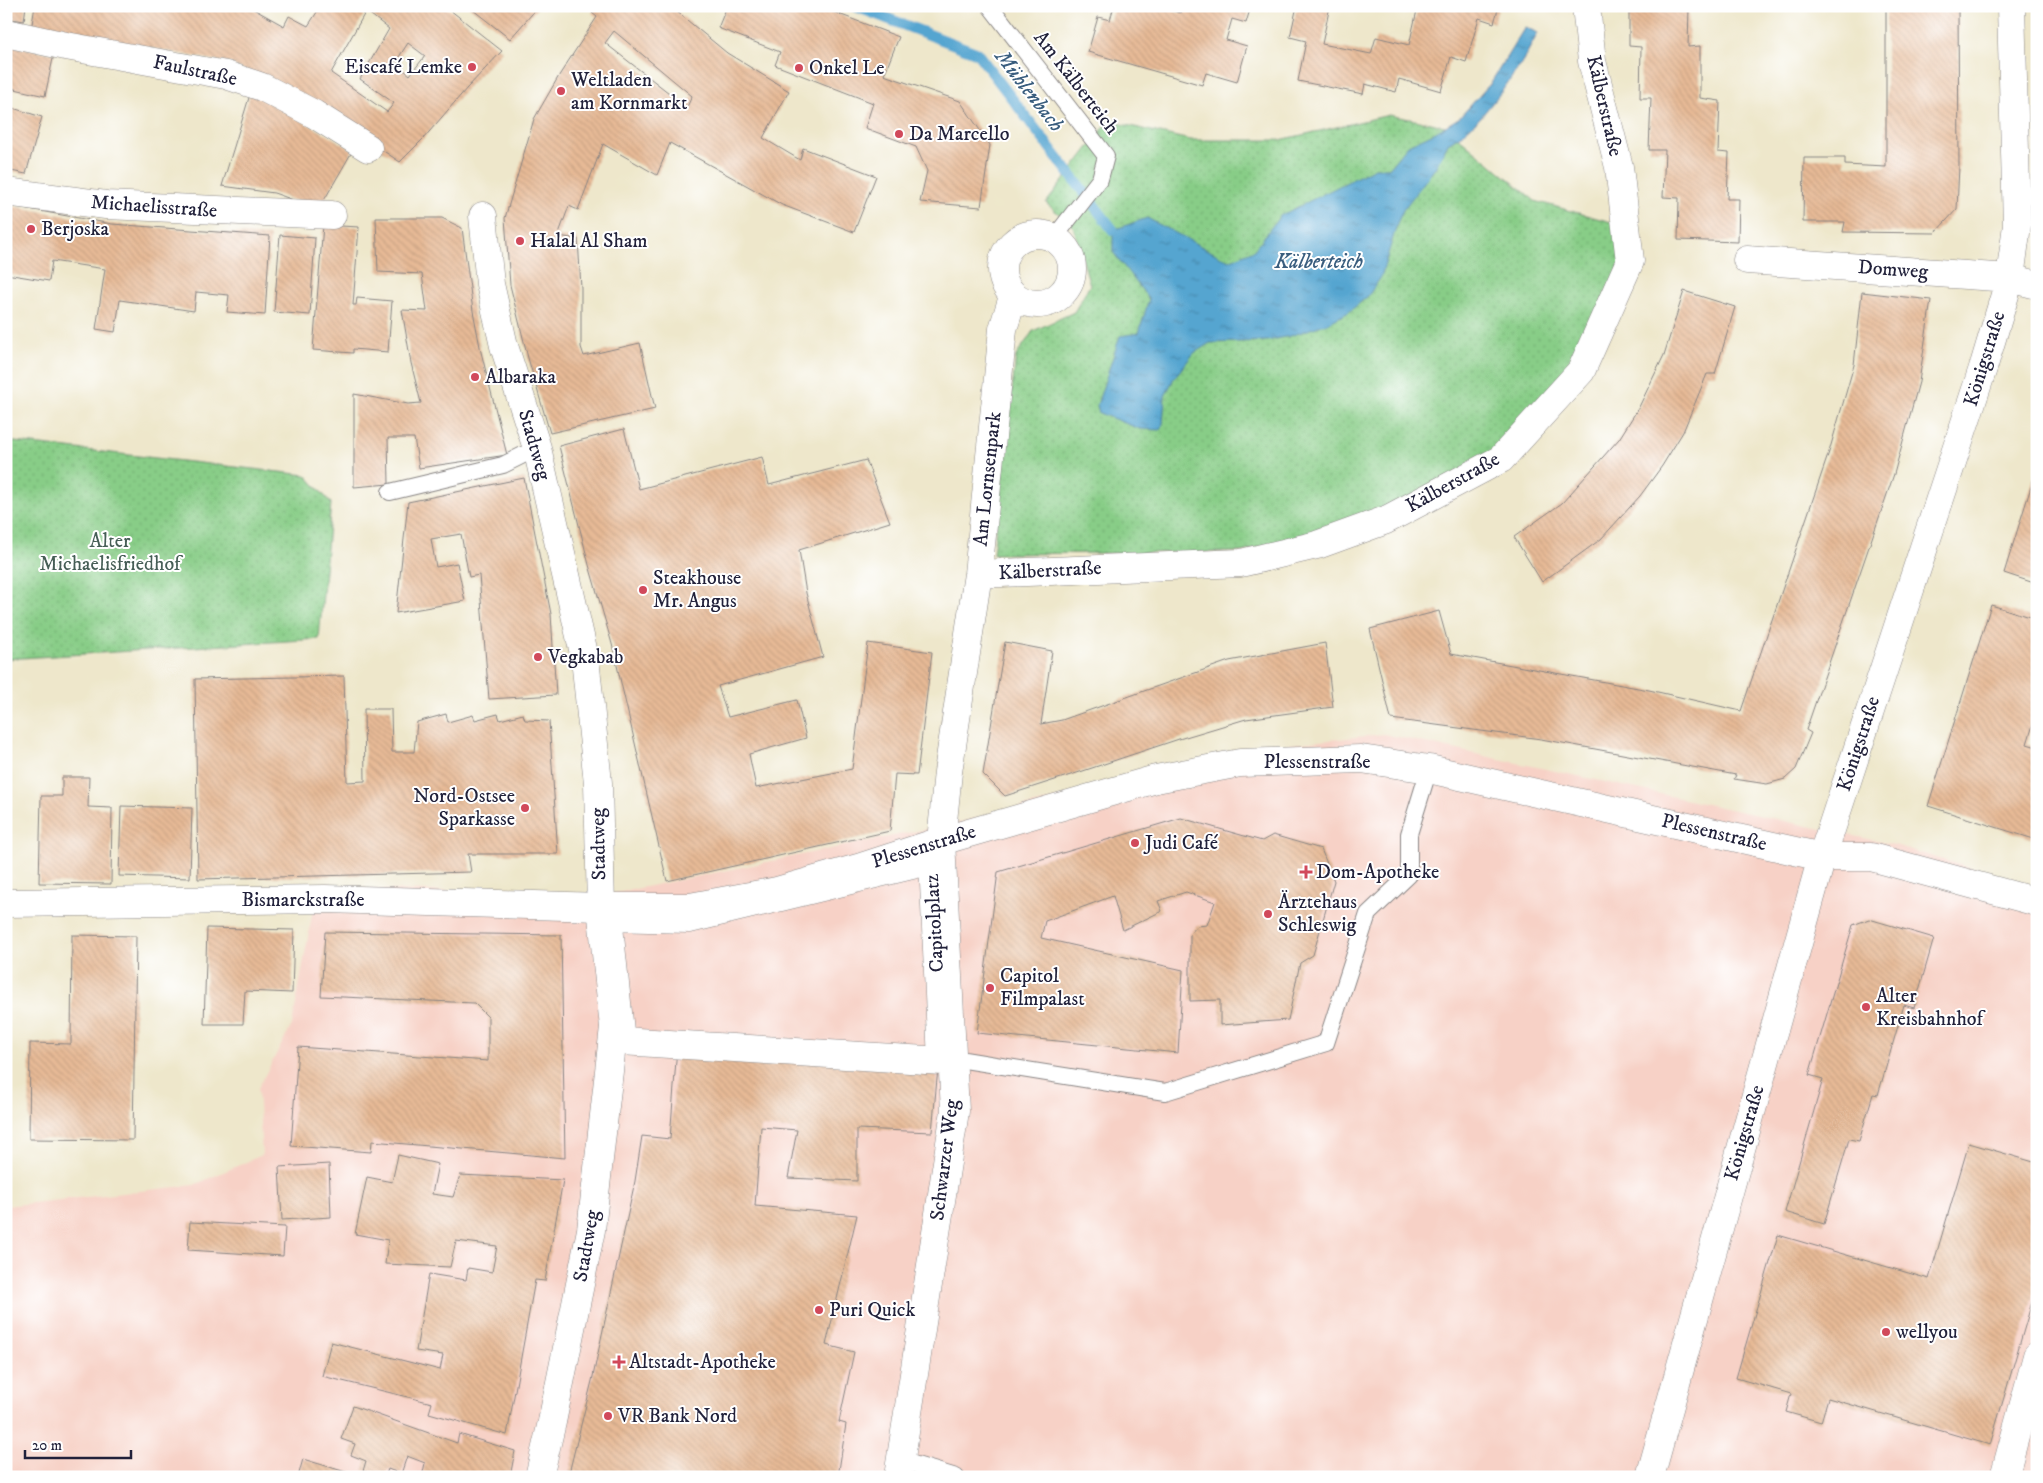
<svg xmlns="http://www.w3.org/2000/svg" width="2043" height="1483" viewBox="0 0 2043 1483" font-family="'IM FELL DW Pica',serif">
	<defs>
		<pattern id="park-dots" width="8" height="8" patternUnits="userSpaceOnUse" patternTransform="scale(1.25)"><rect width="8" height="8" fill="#88cd87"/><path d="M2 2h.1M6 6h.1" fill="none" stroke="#75b075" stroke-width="1.8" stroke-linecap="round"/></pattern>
		<pattern id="water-ripples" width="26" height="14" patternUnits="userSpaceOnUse" patternTransform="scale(1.25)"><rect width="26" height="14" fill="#55a5d0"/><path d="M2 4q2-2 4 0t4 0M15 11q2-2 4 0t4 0" fill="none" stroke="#4686aa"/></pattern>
		<pattern id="building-back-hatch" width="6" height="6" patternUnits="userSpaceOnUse" patternTransform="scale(1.25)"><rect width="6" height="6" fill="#e7ba96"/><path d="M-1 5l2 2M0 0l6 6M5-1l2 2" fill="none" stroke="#c6a082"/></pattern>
	</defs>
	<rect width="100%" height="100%" fill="#fff"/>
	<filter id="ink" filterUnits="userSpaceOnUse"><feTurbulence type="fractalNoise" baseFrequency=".02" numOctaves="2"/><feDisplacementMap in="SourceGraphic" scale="10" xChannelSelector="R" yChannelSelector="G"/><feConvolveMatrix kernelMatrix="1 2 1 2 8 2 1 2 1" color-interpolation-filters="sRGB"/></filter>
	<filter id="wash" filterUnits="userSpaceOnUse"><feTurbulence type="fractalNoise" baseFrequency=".0096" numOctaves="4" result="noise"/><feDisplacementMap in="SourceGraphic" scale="20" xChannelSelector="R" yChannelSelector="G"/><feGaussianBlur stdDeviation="1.12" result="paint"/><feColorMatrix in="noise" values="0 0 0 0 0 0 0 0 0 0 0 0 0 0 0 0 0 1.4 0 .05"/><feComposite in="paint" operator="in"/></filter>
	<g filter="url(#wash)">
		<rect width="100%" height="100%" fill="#eee7cb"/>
		<path fill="#f7d1c6" d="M1384 734 1895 845 2037 889V1477H6V1292L11 1290 6 1206 194 1185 262 1155 258 1088 292 1025 317 888 601 896 966 821 1275 746Z"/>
		<path fill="url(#park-dots)" stroke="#557861" d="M1389 115 1445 126 1535 201 1622 225 1621 267 1574 369 1503 449 1378 515 1242 552 993 554 1016 356 1033 331 1074 312 1090 285 1073 226 1046 203 1109 121 1190 140H1280Z
			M6 441 306 475 331 503 319 639 6 659Z"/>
		<path fill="url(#water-ripples)" stroke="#3c6486" d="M1525 27 1538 33 1521 64 1502 91 1480 118 1464 133 1448 143 1435 168 1403 210 1398 221 1381 277 1368 296 1349 312 1328 323 1290 336 1267 341 1210 343 1194 353 1174 378 1165 396 1163 424 1160 430 1140 429 1099 413 1097 405 1120 336 1139 333 1149 299 1113 252V230L1147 218 1229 261 1254 250 1280 216 1375 168H1389L1408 145 1436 132 1460 117 1490 84Z"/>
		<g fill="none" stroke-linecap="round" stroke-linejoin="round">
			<path stroke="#55a5d0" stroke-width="11" d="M855 6 977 53 1113 230"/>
		</g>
		<g id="blocks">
			<path fill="url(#building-back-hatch)" fill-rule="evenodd" d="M6 6H26L24 21 6 18Z
				M35 6H248L284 26 289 16 308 26 321 6H445L502 51 467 88 423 139 400 162 310 102 229 63 141 46V50L31 30ZM366 11 389 29 360 79 394 103 387 112 331 73ZM408 43 425 56 410 75 395 63Z
				M468 6H539L510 39Z
				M597 6H670L727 53 789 91 763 138 800 160 803 148 876 176 854 232 782 205 670 143 657 175 603 144 578 210 569 206 558 236 578 239 581 288V347L584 356 640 343 655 409 550 433 528 358 510 285 505 218 534 119 560 74 597 17 592 13ZM614 31 692 96 687 107 605 43Z
				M727 6H818L899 37 884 75 960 101 990 145 981 207 920 202 927 171 916 147 865 128 873 103 775 65 780 52 718 28Z
				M1114 6H1157L1180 13 1182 6H1251L1246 23 1232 19 1226 40 1247 46 1237 82 1206 73 1202 85 1088 52 1098 17 1110 20Z
				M1297 6H1330L1322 44 1371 54 1376 37 1409 45 1418 6H1499L1494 23 1479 18 1466 62 1451 57 1441 91 1399 79 1396 92 1365 84 1363 94 1298 81 1306 41 1290 37Z
				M1629 6H1689L1688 47 1700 46V98L1720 101 1718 152 1729 153 1727 199H1739L1738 242 1678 240 1679 198 1663 197 1665 150H1649L1651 98H1640L1641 47 1629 46Z
				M1886 6H1958L1959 166 1957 209 1935 233 1843 232 1845 222H1803L1804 158H1845V165L1886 167Z
				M6 44 54 54 45 96 6 87Z
				M251 91 353 150 319 209 274 193 222 186Z
				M6 106 42 117 26 174 6 170Z
				M6 205 112 224 270 236 265 315 227 312 229 295 196 292 194 311 120 300 115 332 96 329 105 269 52 261 49 281 6 274Z
				M376 218H442L462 228 473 311 481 352 507 455 419 468 414 438H388L389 484 354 487V394L408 404 421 403 411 363 402 310 427 311 422 274 378 272Z
				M323 225 359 227 353 305H356L357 298 392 301 388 352 353 349V353L313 350Z
				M280 235 315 238 310 315 274 312Z
				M1684 291 1735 307 1715 374H1707L1683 432 1662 466 1640 496 1601 539 1542 582 1514 537 1562 503 1619 439 1639 407 1664 355Z
				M1862 292 1931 300 1919 382 1894 474 1806 730 1811 733 1796 769 1785 779 1767 784 1734 779 1736 775 1541 739 1391 719 1370 629 1439 611 1451 654 1649 690 1741 711 1829 452 1854 365Z
				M624 429 639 489 762 457 769 485 866 460 890 522 799 550 806 593 823 657 718 686 728 717 797 700 806 738 749 754 756 788 852 769 868 643 932 652 917 775 895 774 890 831 667 881 612 644 589 565 559 446Z
				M2036 471H2037V584L2004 573Z
				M524 478 551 614 556 695 489 699 479 575 469 577 461 534 431 539 436 567 457 563 465 601 396 613 408 502Z
				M1991 605 2037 619V712L2027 744 2037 747V840L1928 806Z
				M1005 642 1052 651 1041 724 1062 720 1229 661 1325 643 1333 707 1246 719 1179 739 1080 772 1005 796 983 774Z
				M344 676 347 782 365 781 364 709H391L392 752H414L417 722 446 714 448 722 473 715 475 720 498 714 500 720 523 714 525 720 549 721 558 854H468L471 872 198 879 195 679Z
				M62 777H89L88 807 112 808 111 884 39 883 41 796H62Z
				M121 806 192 808 190 878 119 876Z
				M1181 818 1262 841 1273 835 1321 849 1334 881 1313 955 1300 963 1288 1020 1220 1025V1000L1190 1001V934L1197 926 1207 925 1215 902 1186 892 1158 901 1162 911 1123 930 1113 896 1045 921 1041 938 1183 970 1178 1053 977 1033 998 872Z
				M1869 919 1934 938 1914 1008 1904 1005 1878 1095 1873 1094 1859 1141 1849 1139 1824 1224 1785 1212 1823 1079 1809 1075 1853 925Z
				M207 928 294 930 292 993 245 991 243 1024H204Z
				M325 932 561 935 565 1158 372 1141 371 1152 291 1146 298 1047 488 1061V1017L474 1003 321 996Z
				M72 935 136 936 133 1140 29 1139 30 1043 71 1044Z
				M677 1047 938 1068 932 1132 857 1129V1181L788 1178 797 1130 761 1127 755 1206 857 1215 826 1345 854 1352 839 1422 846 1424 838 1477H568L592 1381 635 1181 642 1136 670 1139Z
				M1969 1143 2037 1163V1285L1990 1445 1828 1398 1821 1422 1786 1412 1791 1394 1736 1378 1778 1235 1929 1279Z
				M398 1155 438 1164 432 1194 453 1197 460 1175 563 1180 545 1281 535 1280 507 1435 429 1413 432 1403 322 1376 331 1342 440 1370 443 1355 416 1351 429 1274 466 1280 468 1268 492 1272 497 1246 456 1241 450 1267 385 1264 388 1240 355 1234 367 1177 392 1182Z
				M329 1164 331 1217 282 1220 279 1167Z
				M190 1222 285 1227 283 1256 188 1250Z
				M353 1406 457 1443 459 1434 515 1451 510 1477H422L425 1463 407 1456 401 1474 388 1469 385 1477H380L363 1471 366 1461 351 1455 355 1444 341 1439Z
				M303 1459 359 1476 358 1477H298Z"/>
		</g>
	</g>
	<g filter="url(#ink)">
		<use href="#blocks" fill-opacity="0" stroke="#888483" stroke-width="1"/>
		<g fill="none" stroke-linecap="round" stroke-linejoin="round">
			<g stroke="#888483" stroke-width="18">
				<path id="lane" d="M990 6 1106 156 1100 179 1054 238
					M390 492 503 465 537 448
					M952 1058 1165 1092 1326 1043 1368 914 1409 875V834L1429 769
					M900 1460 956 1477"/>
			</g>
			<g stroke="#888483" stroke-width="29">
				<path id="street" d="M2011 6 2017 225 2010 278 1984 365 1822 857H1871L2037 902
					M6 33 66 46 226 75 262 87 314 114 368 148
					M6 192 106 205 332 215
					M483 216 490 284 504 346 537 448 585 658 598 783 601 907 614 1027 591 1230 552 1422 539 1477
					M1002 269a35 35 0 1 1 70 0a35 35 0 1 1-70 0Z
					M1747 260 2010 278 2037 285
					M978 574 1241 563 1317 545 1386 520 1501 459 1581 371 1630 261 1619 167 1592 61 1586 6
					M933 860 942 1061 621 1041 608 917 690 919Z
					M898 1477 955 1111 941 841 948 772 978 574 1003 329 1013 297
					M2004 1477 2037 1356"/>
			</g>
			<g stroke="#888483" stroke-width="29">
				<path id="secondary" d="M6 903 325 899 601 907H690L777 891 858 868 941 841 1156 779 1240 763 1361 759 1429 769 1822 857 1650 1477"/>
			</g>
			<use href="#lane" stroke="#fff" stroke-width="16"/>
			<use href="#street" stroke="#fff" stroke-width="28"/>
			<use href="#secondary" stroke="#fff" stroke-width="28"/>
		</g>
	</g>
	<g fill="#d1495b" stroke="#fff" stroke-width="2">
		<circle cx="472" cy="67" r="5"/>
		<circle cx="799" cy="68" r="5"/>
		<circle cx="561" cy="91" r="5"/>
		<circle cx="899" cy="134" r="5"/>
		<circle cx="31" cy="229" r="5"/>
		<circle cx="520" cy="241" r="5"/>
		<circle cx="475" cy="377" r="5"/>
		<circle cx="643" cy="590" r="5"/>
		<circle cx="538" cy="657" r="5"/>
		<circle cx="525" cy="808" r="5"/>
		<circle cx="1135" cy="843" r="5"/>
		<path d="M1303.5 864.5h5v5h5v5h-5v5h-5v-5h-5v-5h5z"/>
		<circle cx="1268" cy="914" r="5"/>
		<circle cx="990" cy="988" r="5"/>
		<circle cx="1866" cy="1007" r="5"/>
		<circle cx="819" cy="1310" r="5"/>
		<circle cx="1886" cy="1332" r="5"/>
		<path d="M616.5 1354.5h5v5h5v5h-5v5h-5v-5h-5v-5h5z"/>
		<circle cx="608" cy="1416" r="5"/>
	</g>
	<g text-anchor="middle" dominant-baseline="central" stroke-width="4" stroke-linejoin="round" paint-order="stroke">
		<g font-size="20" fill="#22223b" stroke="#fff" text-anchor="start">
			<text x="462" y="67" text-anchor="end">Eiscafé Lemke</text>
			<text x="809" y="68">Onkel Le</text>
			<text x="571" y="80">Weltladen<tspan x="571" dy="23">am Kornmarkt</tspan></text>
			<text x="909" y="134">Da Marcello</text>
			<text x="41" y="229">Berjoska</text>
			<text x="530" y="241">Halal Al Sham</text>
			<text x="485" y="377">Albaraka</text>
			<text x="653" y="578">Steakhouse<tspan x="653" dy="23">Mr. Angus</tspan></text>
			<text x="548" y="657">Vegkabab</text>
			<text x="515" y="796" text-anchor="end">Nord-Ostsee<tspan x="515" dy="23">Sparkasse</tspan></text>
			<text x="1145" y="843">Judi Café</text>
			<text x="1316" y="872">Dom-Apotheke</text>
			<text x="1278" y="902">Ärztehaus<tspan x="1278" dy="23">Schleswig</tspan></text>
			<text x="1000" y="976">Capitol<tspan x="1000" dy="23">Filmpalast</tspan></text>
			<text x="1876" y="996">Alter<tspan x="1876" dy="23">Kreisbahnhof</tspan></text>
			<text x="829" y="1310">Puri Quick</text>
			<text x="1896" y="1332">wellyou</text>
			<text x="629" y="1362">Altstadt-Apotheke</text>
			<text x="618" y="1416">VR Bank Nord</text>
		</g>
		<g font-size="20" fill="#22223b" stroke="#fff">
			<text transform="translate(195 71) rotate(12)">Faulstraße</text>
			<text transform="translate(1076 83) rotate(52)">Am Kälberteich</text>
			<text transform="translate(1604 106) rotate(77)">Kälberstraße</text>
			<text transform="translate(154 207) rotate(4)">Michaelisstraße</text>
			<text transform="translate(1893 270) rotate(4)">Domweg</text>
			<text transform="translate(1985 359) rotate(-73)">Königstraße</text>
			<text transform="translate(534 445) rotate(74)">Stadtweg</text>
			<text transform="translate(988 479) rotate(-84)">Am Lornsenpark</text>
			<text transform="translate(1453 483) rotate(-29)">Kälberstraße</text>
			<text transform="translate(1050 571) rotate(-3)">Kälberstraße</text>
			<text transform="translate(1859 744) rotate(-72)">Königstraße</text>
			<text x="1317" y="762">Plessenstraße</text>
			<text transform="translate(1714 833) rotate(13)">Plessenstraße</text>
			<text transform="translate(599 844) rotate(-91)">Stadtweg</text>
			<text transform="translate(924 847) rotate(-17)">Plessenstraße</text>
			<text x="303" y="900">Bismarckstraße</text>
			<text transform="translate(935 923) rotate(-93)">Capitolplatz</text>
			<text transform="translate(1745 1133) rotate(-74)">Königstraße</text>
			<text transform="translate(945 1160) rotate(-83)">Schwarzer Weg</text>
			<text transform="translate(587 1246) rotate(-80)">Stadtweg</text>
		</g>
		<g font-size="20" fill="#465e56" stroke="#fff">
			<text x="110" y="541">Alter<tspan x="110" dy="23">Michaelisfriedhof</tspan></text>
		</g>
		<g font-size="21" font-style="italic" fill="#395d7e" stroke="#fff">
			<text transform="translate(1029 91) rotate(52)">Mühlenbach</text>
			<text x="1319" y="262">Kälberteich</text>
		</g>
	</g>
	<rect width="2043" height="1483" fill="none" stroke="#fff" stroke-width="25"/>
	<path d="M25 1450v8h106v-8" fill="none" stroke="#22223b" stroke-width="2.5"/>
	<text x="32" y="1450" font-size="15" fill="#22223b" stroke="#ffffff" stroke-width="4" paint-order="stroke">20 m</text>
</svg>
